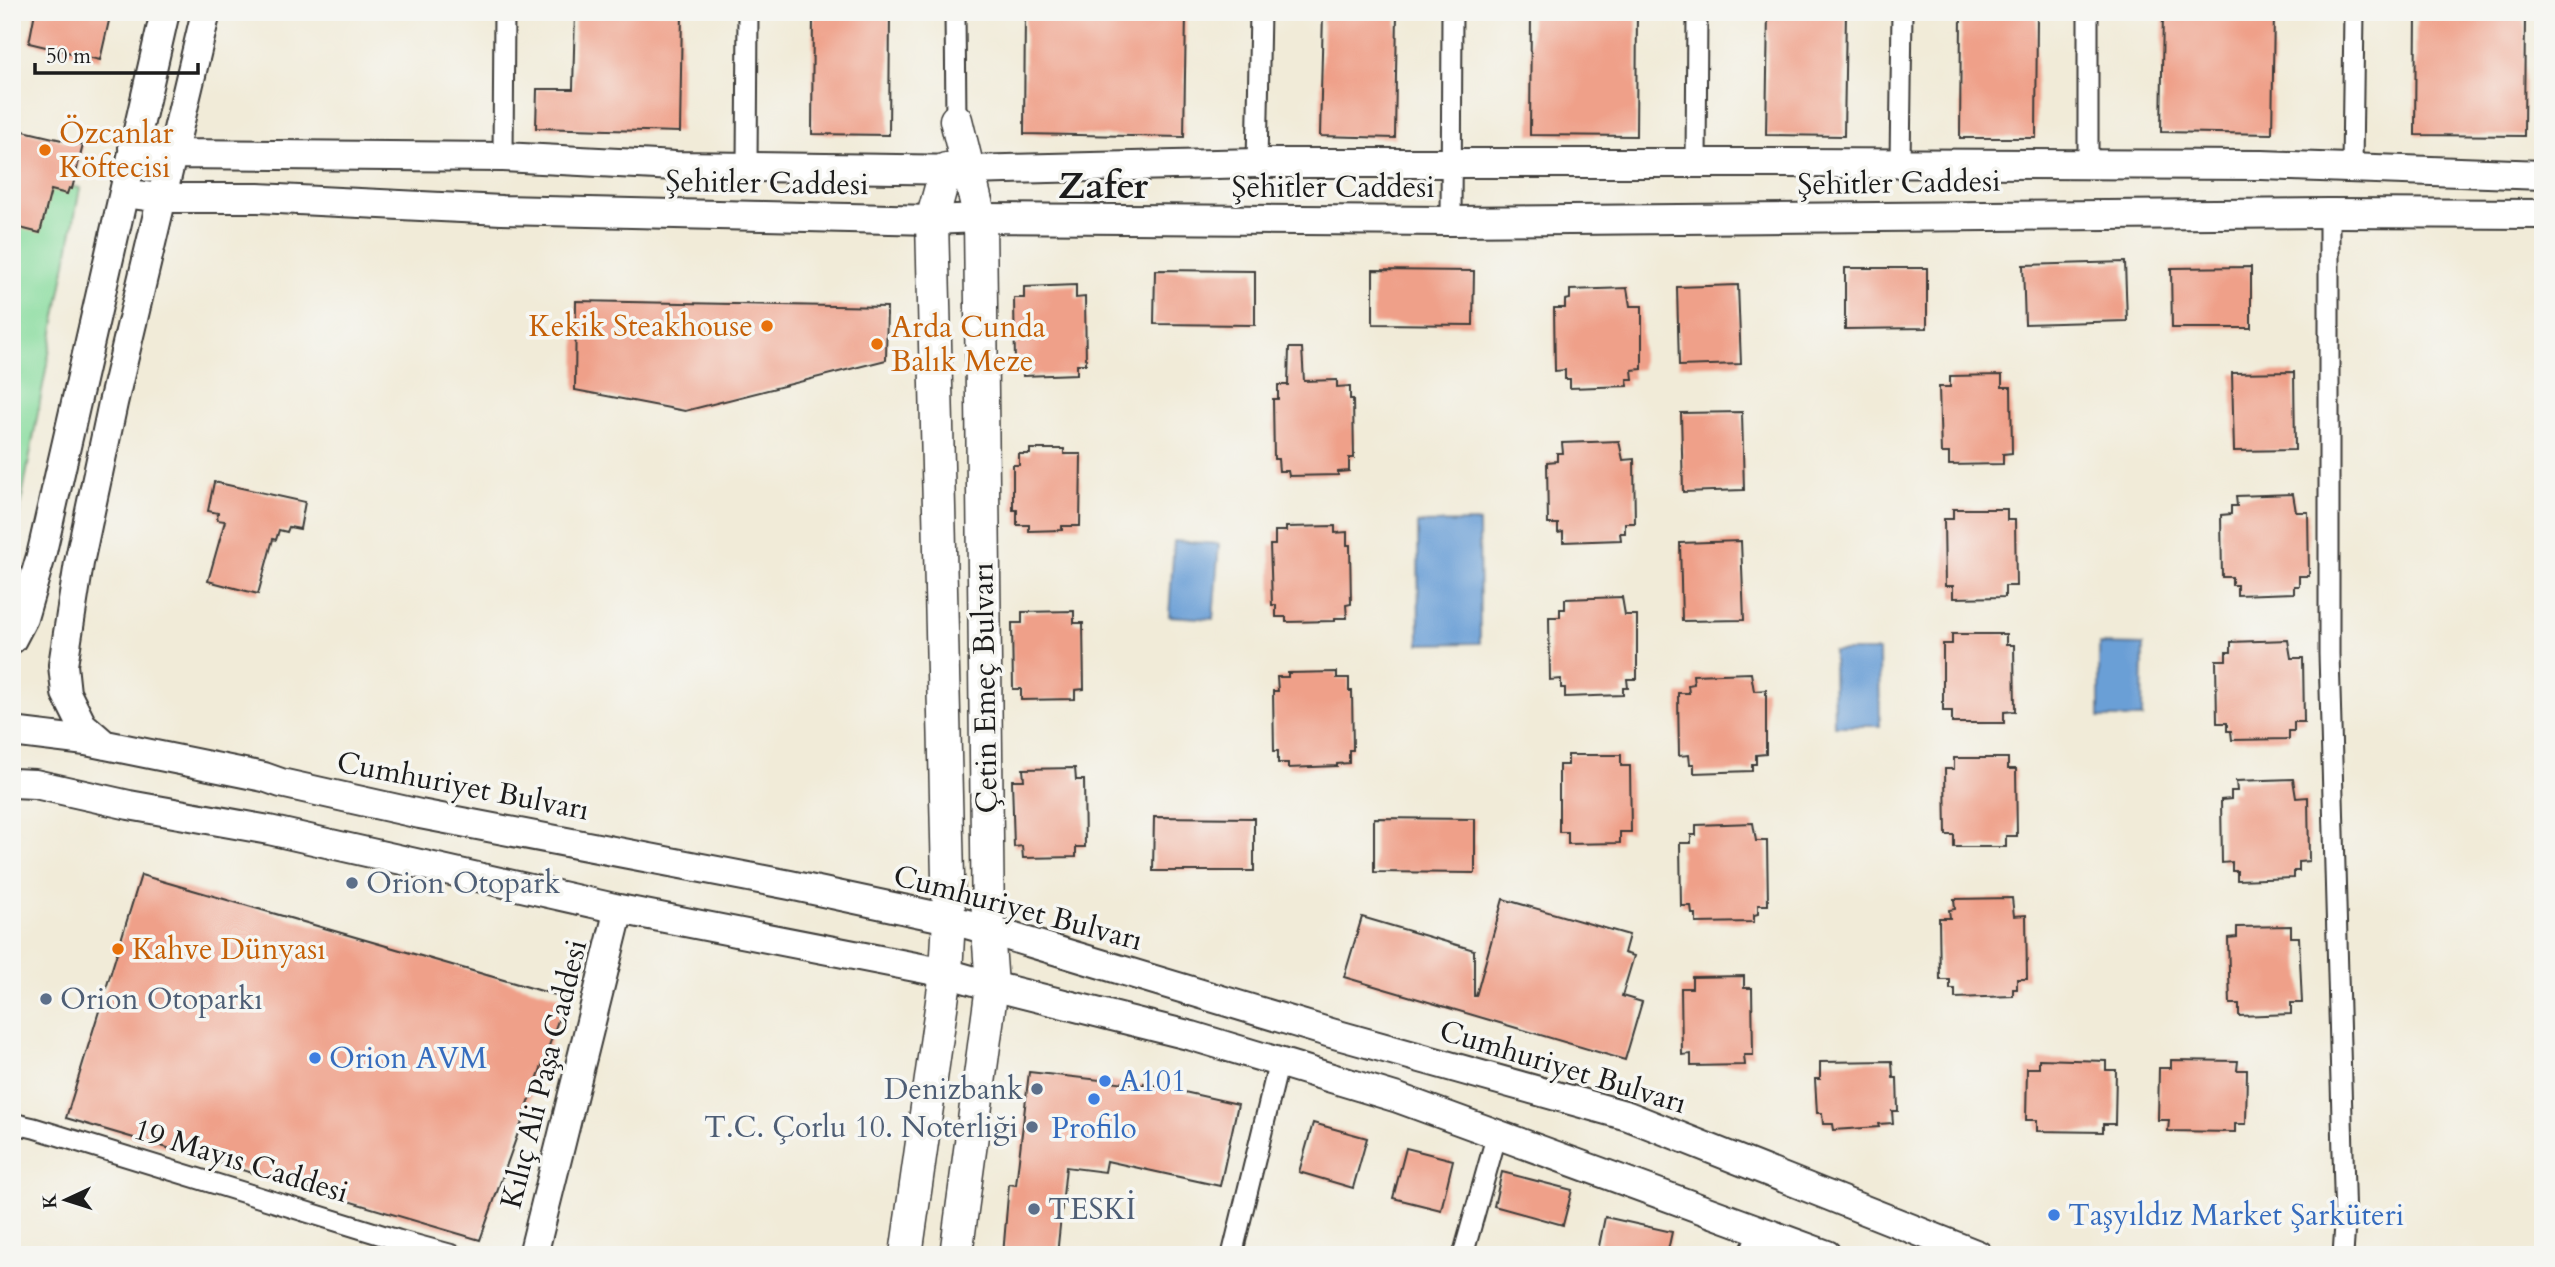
<svg xmlns="http://www.w3.org/2000/svg" width="2555" height="1267" viewBox="0 0 2555 1267" font-family="Cardo,serif">
	<rect width="100%" height="100%" fill="#f6f6f2"/>
	<filter id="ink" filterUnits="userSpaceOnUse"><feTurbulence type="fractalNoise" baseFrequency=".0143" numOctaves="2"/><feDisplacementMap in="SourceGraphic" scale="14" xChannelSelector="R" yChannelSelector="G"/><feConvolveMatrix kernelMatrix="1 2 1 2 8 2 1 2 1" color-interpolation-filters="sRGB"/></filter>
	<filter id="wash" filterUnits="userSpaceOnUse"><feTurbulence type="fractalNoise" baseFrequency=".00686" numOctaves="4" result="noise"/><feDisplacementMap in="SourceGraphic" scale="28" xChannelSelector="R" yChannelSelector="G"/><feGaussianBlur stdDeviation="1.57" result="paint"/><feColorMatrix in="noise" values="0 0 0 0 0 0 0 0 0 0 0 0 0 0 0 0 0 1.4 0 .05"/><feComposite in="paint" operator="in"/></filter>
	<g filter="url(#wash)">
		<rect width="100%" height="100%" fill="#f1ebd8"/>
		<path fill="#87db9d" stroke="#527c5c" stroke-width="2" d="M12 175 80 188 12 551Z"/>
		<path fill="#6a9fd6" stroke="#435e79" stroke-width="2" d="M1479 522 1480 643 1419 644 1418 523Z
			M1174 541 1219 544 1213 619 1169 616Z
			M2099 644 2143 645 2142 718H2099Z
			M1833 651H1879L1880 726H1834Z"/>
		<g id="blocks">
			<path fill="#efa089" d="M35 12H111L100 60 29 43Z
				M575 12H682L680 132 536 128 537 89H573Z
				M813 12H890L889 135 812 134Z
				M1025 12H1186L1184 137 1024 134Z
				M1323 12H1397L1395 138 1320 136Z
				M1531 12H1637L1636 136 1530 135Z
				M1768 12H1846L1844 136 1766 135Z
				M1961 12H2037L2036 138H1960Z
				M2163 12H2274L2272 134 2161 132Z
				M2416 12H2525L2524 136 2415 135Z
				M15 129 83 145 72 189 69 188 67 194 51 190 40 233 12 226V143Z
				M2125 262 2127 321 2025 324 2023 265Z
				M2251 267V328H2172L2171 268Z
				M1845 268H1927V328L1845 329Z
				M1155 270 1255 271V325L1154 324Z
				M1373 270 1474 271 1473 325 1373 324Z
				M1076 285V298L1085 297 1086 364H1077V374L1023 376V364H1015L1014 298H1024V287Z
				M1738 285 1741 364 1679 366 1677 287Z
				M1627 288 1630 306H1642V369L1632 370 1633 379H1627L1628 386 1570 388V379H1565V370L1555 371 1554 308H1565V300L1570 299V290Z
				M576 301 887 307 886 360 685 411 575 390Z
				M1289 348H1302L1304 381 1337 380V387L1350 386V399H1353L1354 458H1349V471L1338 472V475L1289 476 1288 471H1279L1278 459H1274L1273 399H1278V385H1288Z
				M2294 372 2295 450 2234 451 2232 373Z
				M2002 375V387H2011L2012 453 2003 454V464L1949 465V453H1941L1939 387H1950V376Z
				M1742 412 1744 490 1683 492 1681 413Z
				M1619 441 1623 460 1634 459 1635 523H1625V533H1620L1621 540 1563 542V532L1558 533V524H1548L1547 462 1557 461V453H1563L1562 443Z
				M1030 449H1064V454H1081L1080 526H1062V530L1029 531V525H1017V510H1013V465H1019V454H1030Z
				M214 482 305 502 300 529 289 527 287 532 279 530 276 540 273 539 258 594 208 581 225 521 217 520 218 513 208 511Z
				M2293 494 2296 512H2308L2309 576H2299V586H2294V593L2237 595V585H2232V577H2222L2221 515 2231 514V506H2237L2236 496Z
				M1953 509H2007V520H2015L2016 586H2005V597L1953 598V586H1945L1944 519H1953Z
				M1335 526V533L1347 532V545H1350L1351 604 1346 605 1347 618H1335V621L1286 622V617H1276V605H1272L1271 571 1270 545H1275V531H1286V527Z
				M1741 541 1744 620 1682 621 1680 543Z
				M1622 597 1625 615H1637V679H1627L1628 688H1623V695L1565 697V688H1561V679L1550 680 1549 617H1560V609H1565V599Z
				M1074 611V623H1083L1084 689 1075 690V699L1021 700V689H1013L1012 623H1022V612Z
				M1952 634H2006V645H2014L2015 711 2004 712V723H1952V711H1943V644H1952Z
				M2288 640 2291 658H2303L2304 722H2294V731H2289V739L2232 740 2231 731H2227V723H2217L2216 660H2226V652H2231V642Z
				M1337 672V678H1349V691H1352L1353 750H1349V763L1337 764V766L1288 768V763H1278V751H1274L1273 691H1278L1277 677H1288V673Z
				M1751 673 1754 691 1766 690V754L1756 755V764H1752V771L1694 773V764H1690L1689 755 1679 756 1678 693H1689L1688 685 1694 684 1693 675Z
				M1568 755H1621V766H1630L1631 832H1620V843L1568 844V832H1559V765H1568Z
				M1954 758H2008V769H2016L2017 836H2006V847H1954V835H1946L1945 769H1954Z
				M1075 768 1076 780H1084L1085 847H1076V857L1023 858 1022 846 1014 847 1012 780H1024L1023 769Z
				M2293 779 2296 798 2308 797 2309 861 2299 862V871H2294V878L2237 880V871H2232V862L2222 863 2221 800 2231 799V791H2237L2236 781Z
				M1154 817 1254 818V871H1153Z
				M1374 818 1475 819V873L1374 872Z
				M1753 823 1756 841H1767L1768 905H1758V914L1754 915V922L1696 923V914H1692L1691 906H1681L1680 843H1691V835H1696V825Z
				M141 875 566 998 480 1240 66 1118Z
				M2012 898 2014 916 2026 915 2027 979H2017V989H2013V996L1955 998V989H1950V980H1940L1939 918H1950L1949 910 1955 909 1954 899Z
				M1503 899 1629 935 1624 953 1634 956 1622 996 1642 1002 1625 1060 1344 977 1362 917 1474 950V996H1476Z
				M2291 926V937H2299L2302 1003H2291V1014L2239 1016V1004H2230L2228 938 2237 937V927Z
				M1744 976V988H1752L1753 1055H1744L1745 1065 1691 1066V1054L1682 1055 1681 988H1692V977Z
				M2039 1059 2106 1061V1070H2116L2115 1124H2103V1132L2037 1131V1120H2026L2027 1068H2039Z
				M2171 1060 2238 1061 2237 1070H2247L2246 1124H2235V1132L2168 1131 2169 1120H2158L2159 1068H2171Z
				M1892 1061 1893 1078H1897L1898 1111H1892L1893 1123 1878 1124 1879 1127 1834 1130 1833 1124H1823L1822 1113H1817L1815 1079H1820V1062Z
				M1029 1072 1144 1085V1083L1238 1104 1220 1186 1107 1161 1105 1172 1066 1167 1057 1255H1003L1009 1184 1016 1185Z
				M1313 1123 1367 1138 1353 1188 1299 1172Z
				M1406 1148 1453 1160 1441 1210 1393 1198Z
				M1502 1172 1572 1190 1563 1225 1494 1206Z
				M1605 1217 1672 1232 1667 1255H1615L1598 1251Z"/>
		</g>
	</g>
	<g filter="url(#ink)">
		<use href="#blocks" fill-opacity="0" stroke="#3c3b38" stroke-width="2"/>
		<g fill="none" stroke-linecap="round" stroke-linejoin="round">
			<g stroke="#3c3b38" stroke-width="23">
				<path id="street" d="M954 130 956 120 955 12
					M503 157 504 12
					M1257 163 1260 12
					M1696 163 1697 12
					M1900 163 1902 12
					M2088 164V12
					M747 166 748 12
					M2352 167 2354 12
					M2329 213V654L2345 1224 2343 1255
					M1451 221 1452 12
					M12 1123 34 1128 398 1240 453 1255
					M1232 1255 1279 1062
					M1463 1255 1497 1134"/>
			</g>
			<g stroke="#3c3b38" stroke-width="32">
				<path id="secondary" d="M133 148 172 154 503 157 676 166 968 170 1257 163H1791L2262 165 2543 175
					M124 193 161 198H258L502 210 932 220 980 218 1451 221 2329 213 2543 214
					M12 639 23 618 41 556 165 12
					M12 732 86 741 264 777 281 783 420 814 790 885 949 919 988 930 1331 1033 1628 1116 1978 1255
					M105 745 82 725 66 693 63 665 79 563 113 403 206 12
					M12 783 35 784 129 805 269 830 619 909 946 973 992 986 1192 1036 1398 1098 1827 1255
					M533 1255 619 909
					M1754 1255 1763 1232"/>
			</g>
			<g stroke="#3c3b38" stroke-width="35">
				<path id="primary" d="M956 120 980 218 988 930 992 986 956 1255
					M906 1255 946 973 949 919 932 220 946 169"/>
			</g>
			<use href="#street" stroke="#fff" stroke-width="19"/>
			<use href="#secondary" stroke="#fff" stroke-width="28"/>
			<use href="#primary" stroke="#fff" stroke-width="32"/>
		</g>
	</g>
	<g fill="#e8710a" stroke="#f6f6f2" stroke-width="2.5">
		<circle cx="45" cy="150" r="7"/>
		<circle cx="767" cy="326" r="7"/>
		<circle cx="877" cy="344" r="7"/>
		<circle cx="118" cy="949" r="7"/>
	</g>
	<g fill="#5c6f8a" stroke="#f6f6f2" stroke-width="2.5">
		<circle cx="352" cy="883" r="7"/>
		<circle cx="46" cy="999" r="7"/>
		<circle cx="1037" cy="1089" r="7"/>
		<circle cx="1032" cy="1127" r="7"/>
		<circle cx="1034" cy="1209" r="7"/>
	</g>
	<g fill="#3f7fe0" stroke="#f6f6f2" stroke-width="2.5">
		<circle cx="315" cy="1058" r="7"/>
		<circle cx="1105" cy="1081" r="7"/>
		<circle cx="1094" cy="1099" r="7"/>
		<circle cx="2054" cy="1215" r="7"/>
	</g>
	<g text-anchor="middle" dominant-baseline="central" stroke-width="7" stroke-linejoin="round" paint-order="stroke">
		<g font-size="30" fill="#c56008" stroke="#f6f6f2" text-anchor="start">
			<text x="59" y="133">Özcanlar<tspan x="59" dy="34">Köftecisi</tspan></text>
			<text x="753" y="326" text-anchor="end">Kekik Steakhouse</text>
			<text x="891" y="327">Arda Cunda<tspan x="891" dy="34">Balık Meze</tspan></text>
			<text x="132" y="949">Kahve Dünyası</text>
		</g>
		<g font-size="30" fill="#1c1c1c" stroke="#f6f6f2">
			<text transform="translate(767 183) rotate(1)">Şehitler Caddesi</text>
			<text transform="translate(1899 183) rotate(-1)">Şehitler Caddesi</text>
			<text x="1333" y="187">Şehitler Caddesi</text>
			<text transform="translate(985 688) rotate(-91)">Çetin Emeç Bulvarı</text>
			<text transform="translate(463 786) rotate(11)">Cumhuriyet Bulvarı</text>
			<text transform="translate(1018 908) rotate(15)">Cumhuriyet Bulvarı</text>
			<text transform="translate(1563 1067) rotate(17)">Cumhuriyet Bulvarı</text>
			<text transform="translate(544 1074) rotate(-76)">Kılıç Ali Paşa Caddesi</text>
			<text transform="translate(241 1161) rotate(17)">19 Mayıs Caddesi</text>
		</g>
		<g font-size="30" fill="#4e5e75" stroke="#f6f6f2" text-anchor="start">
			<text x="366" y="883">Orion Otopark</text>
			<text x="60" y="999">Orion Otoparkı</text>
			<text x="1023" y="1089" text-anchor="end">Denizbank</text>
			<text x="1018" y="1127" text-anchor="end">T.C. Çorlu 10. Noterliği</text>
			<text x="1048" y="1209">TESKİ</text>
		</g>
		<g font-size="30" fill="#366cbe" stroke="#f6f6f2" text-anchor="start">
			<text x="329" y="1058">Orion AVM</text>
			<text x="1119" y="1081">A101</text>
			<text x="1094" y="1128" text-anchor="middle">Profilo</text>
			<text x="2068" y="1215">Taşyıldız Market Şarküteri</text>
		</g>
		<g font-size="37" font-weight="bold" fill="#1c1c1c" stroke="#f6f6f2">
			<text x="1103" y="186">Zafer</text>
		</g>
	</g>
	<rect width="2555" height="1267" fill="none" stroke="#f6f6f2" stroke-width="42"/>
	<g transform="translate(66 1200) rotate(266)" stroke="#f6f6f2" stroke-width="5" paint-order="stroke">
	<path d="M0-5L12 26L0 18L-12 26Z" fill="#1c1c1c"/>
	<text y="-10" font-size="19" font-weight="bold" text-anchor="middle" fill="#1c1c1c">K</text>
	</g>
	<path d="M35 63v10h163v-10" fill="none" stroke="#1c1c1c" stroke-width="3.5"/>
	<text x="46" y="63" font-size="21" fill="#1c1c1c" stroke="#f6f6f2" stroke-width="5" paint-order="stroke">50 m</text>
</svg>
